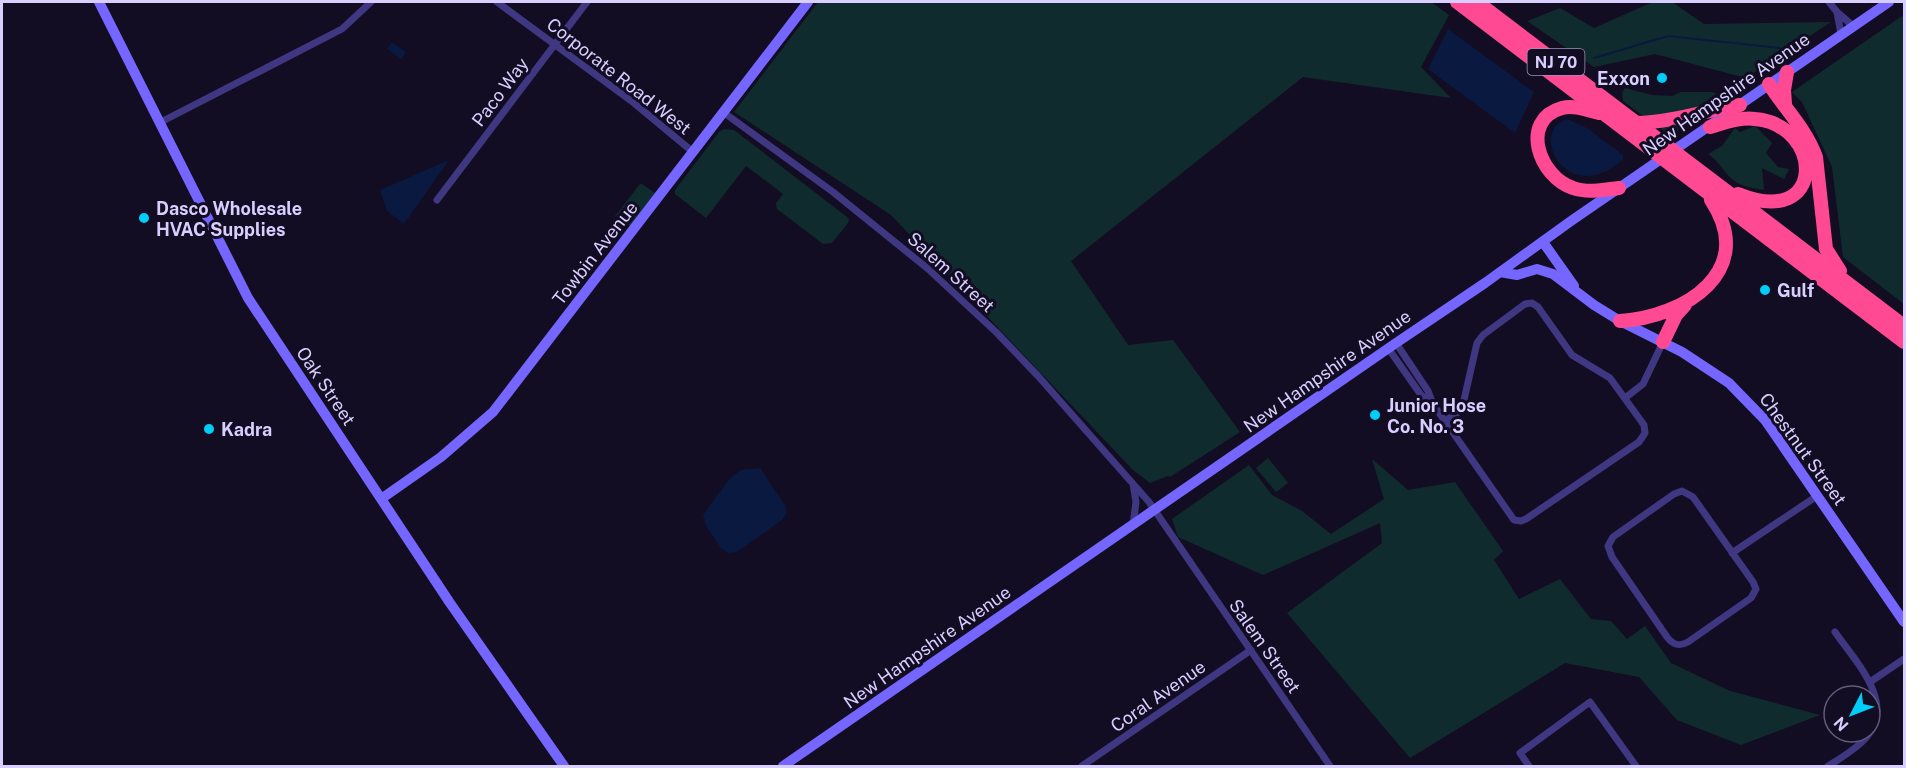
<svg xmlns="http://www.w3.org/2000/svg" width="1906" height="768" viewBox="0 0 1906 768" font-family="'Public Sans',sans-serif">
	<rect width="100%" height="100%" fill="#130d23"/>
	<path fill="#102b2d" d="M818 2H1431L1449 15 1421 67 1451 98 1303 77 1071 261 1128 345 1173 340 1240 432 1170 477 1168 476 1150 483 1133 470 891 215 734 112Z
		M1653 2H1672L1704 24 1831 22 1746 78 1655 54 1594 67 1527 21 1560 8 1594 28Z
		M1902 16 1904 19V304L1843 257 1832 167 1802 102 1792 92Z
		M1625 88 1652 95 1672 96 1681 92H1713L1720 97V100L1692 111 1646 118 1623 101 1622 93Z
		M1686 122 1687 124 1670 136 1659 127Z
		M1755 126 1772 143 1766 153 1778 167 1789 169 1784 179 1762 168 1764 190C1753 188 1741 187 1732 179 1723 171 1719 161 1708 154L1722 146 1735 128 1740 132Z
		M724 129 734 130 847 217 849 220 848 223 832 243 823 244 777 209 776 203 783 194 746 166 706 218 675 194V190L719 132Z
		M640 184H642L655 193 630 226 615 216Z
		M1268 458 1288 483 1276 492 1256 468Z
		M1372 459 1408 490 1455 482 1503 551 1494 560 1519 599 1560 579 1591 619 1611 621 1627 639 1645 626 1671 663 1730 691 1820 715 1741 745 1677 720 1639 677 1565 663 1410 758 1287 613 1382 543 1380 523 1263 575 1178 537 1172 519 1249 465 1272 495 1302 511 1331 534 1384 499Z"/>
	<path fill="#091940" d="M1448 29 1534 92 1515 133 1428 69Z
		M392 42 406 52 401 59 387 49Z
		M1567 119 1587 128 1623 155V159C1618 165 1612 168 1604 172 1560 192 1531 130 1567 119Z
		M449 160 404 224 387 211 380 190Z
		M760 468 785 505 787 513 782 520 737 552 728 553 721 548 706 526 703 515 730 478 741 470Z"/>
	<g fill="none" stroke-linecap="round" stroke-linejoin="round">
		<path stroke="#091940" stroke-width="2" d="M1594 58 1668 36 1780 48"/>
		<path stroke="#403782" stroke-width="7" d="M497 2 634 103 693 152
			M1829 2 1837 12 1853 26
			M1837 12 1841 34
			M723 112 833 192 927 268 996 332 1038 376 1149 502 1330 766
			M159 123 342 29 371 2
			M437 200 587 2
			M1396 343 1428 391 1433 404 1514 520 1521 521 1526 519 1639 442 1645 433 1644 425 1610 378 1572 355 1538 307 1532 303 1525 304 1483 335 1477 343 1463 404 1457 413 1445 421
			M1388 348 1421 395 1433 404
			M1625 398 1643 384 1663 342
			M1133 484 1136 502 1133 525
			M1682 491 1693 497 1753 582 1756 589 1751 598 1688 642C1679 647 1673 645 1667 637L1612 557 1608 546 1613 537 1674 494Z
			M1732 553 1817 496
			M1870 682 1904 659
			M1082 766 1251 650
			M1529 766 1520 753 1590 702 1636 766
			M1828 766C1841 758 1855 750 1866 738 1897 703 1855 661 1835 632"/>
		<path stroke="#7566ff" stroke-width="10" d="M99 2 248 298 450 603 564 766
			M1543 242 1574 286
			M1500 272 1517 275 1537 269 1553 274 1594 305 1620 321 1682 352 1729 383 1765 420 1904 622
			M381 499 441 457 493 412 808 2
			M783 766 1396 343 1485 283 1571 221 1889 2"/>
		<path stroke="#ff4a93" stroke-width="14" d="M1457 2 1904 342
			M1477 2 1904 326
			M1769 84C1785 109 1806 129 1816 157L1826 249 1840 271
			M1785 104 1784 90 1787 72
			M1599 113C1587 110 1574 105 1562 108 1519 120 1539 177 1573 188 1587 193 1604 190 1619 188
			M1636 123C1672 122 1704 111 1740 105
			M1710 127C1724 123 1740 117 1755 119 1824 125 1827 230 1738 194
			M1620 321C1685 317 1758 271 1711 200
			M1663 342 1676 315 1685 305"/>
	</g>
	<g fill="#00cefa" stroke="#130d23" stroke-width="2">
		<circle cx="1662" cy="78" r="6"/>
		<circle cx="144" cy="218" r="6"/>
		<circle cx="1765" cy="290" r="6"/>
		<circle cx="1375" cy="415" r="6"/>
		<circle cx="209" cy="429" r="6"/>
	</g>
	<g text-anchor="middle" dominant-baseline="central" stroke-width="6" stroke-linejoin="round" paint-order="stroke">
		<rect fill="#130d23" stroke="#9d95bd" stroke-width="1.5" x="1527.5" y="49" width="57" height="26" rx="4.5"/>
		<g font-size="16" font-weight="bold" fill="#d8cfff">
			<text x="1556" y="62">NJ 70</text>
		</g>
		<g font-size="18" fill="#d8cfff" stroke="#130d23">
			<text transform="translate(619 76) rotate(38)">Corporate Road West</text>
			<text transform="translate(500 92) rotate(-53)">Paco Way</text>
			<text transform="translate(1726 94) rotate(-35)">New Hampshire Avenue</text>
			<text transform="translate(595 253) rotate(-52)">Towbin Avenue</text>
			<text transform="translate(951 272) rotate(42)">Salem Street</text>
			<text transform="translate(1327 371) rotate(-35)">New Hampshire Avenue</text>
			<text transform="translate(326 386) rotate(56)">Oak Street</text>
			<text transform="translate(1803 449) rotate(54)">Chestnut Street</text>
			<text transform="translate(1265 646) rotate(55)">Salem Street</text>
			<text transform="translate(927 647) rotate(-35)">New Hampshire Avenue</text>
			<text transform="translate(1158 696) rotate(-35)">Coral Avenue</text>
		</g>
		<g font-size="18" font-weight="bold" fill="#d8cfff" stroke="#130d23" text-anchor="start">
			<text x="1650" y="78" text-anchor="end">Exxon</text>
			<text x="156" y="208">Dasco Wholesale<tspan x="156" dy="21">HVAC Supplies</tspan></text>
			<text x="1777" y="290">Gulf</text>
			<text x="1387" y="405">Junior Hose<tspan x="1387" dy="21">Co. No. 3</tspan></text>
			<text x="221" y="429">Kadra</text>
		</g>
	</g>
	<rect width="1906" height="768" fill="none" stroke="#d8cfff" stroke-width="6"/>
	<g transform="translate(1852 714) rotate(228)"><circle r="28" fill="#130d23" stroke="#625b7b" stroke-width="1.5"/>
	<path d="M0-4.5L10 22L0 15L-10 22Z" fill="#00cefa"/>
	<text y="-9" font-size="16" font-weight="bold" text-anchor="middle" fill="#d8cfff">N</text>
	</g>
</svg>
